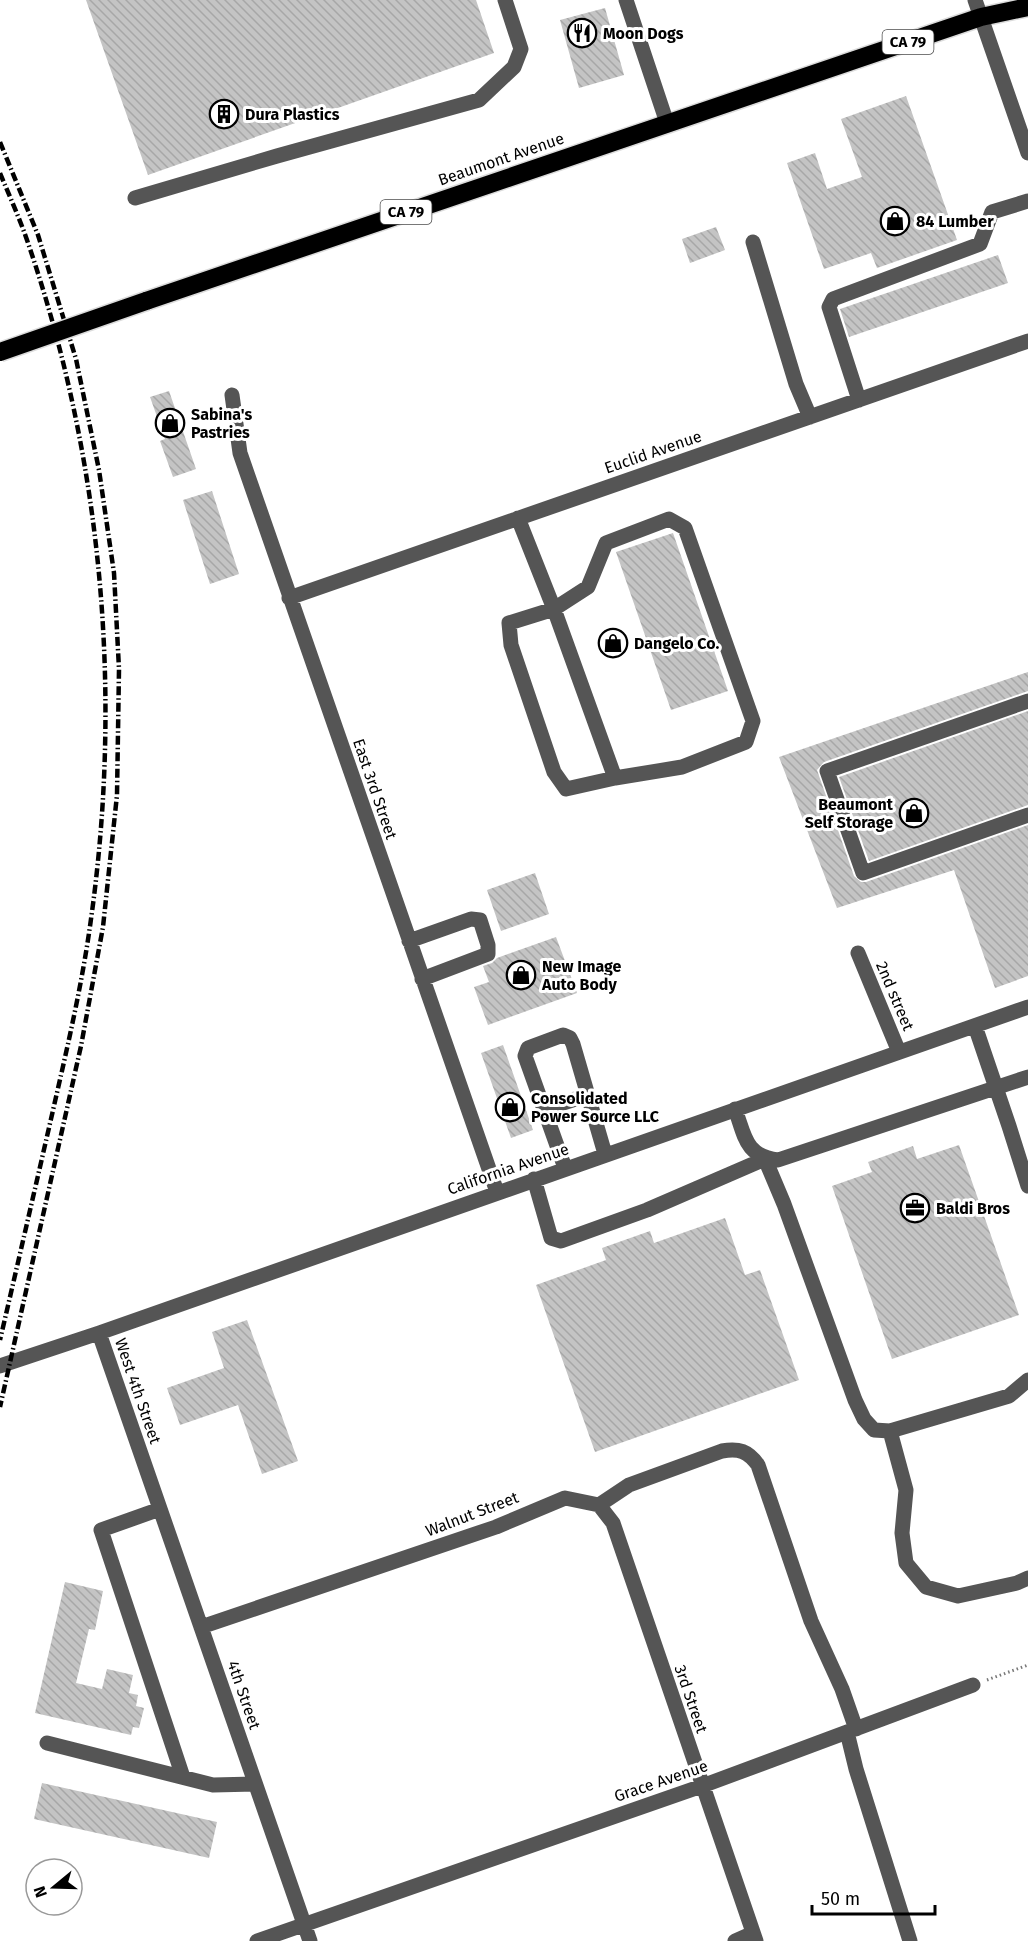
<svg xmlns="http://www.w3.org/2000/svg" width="1028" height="1941" viewBox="0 0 1028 1941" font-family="'Fira Sans',sans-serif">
	<defs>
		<pattern id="building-back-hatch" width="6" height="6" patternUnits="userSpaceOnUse" patternTransform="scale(1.5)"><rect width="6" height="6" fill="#c4c4c4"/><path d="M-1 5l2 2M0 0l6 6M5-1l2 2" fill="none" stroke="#a7a7a7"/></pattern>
	</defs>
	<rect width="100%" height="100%" fill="#fff"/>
	<path fill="url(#building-back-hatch)" d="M86 0H476L494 53 148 175Z
		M605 8 624 75 579 88 560 20Z
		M906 96 957 240 877 268 871 253 824 269 787 163 815 153 827 189 862 177 841 119Z
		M716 227 725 250 690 263 682 239Z
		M998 255 1008 283 849 337 840 309Z
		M169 391 196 469 173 477 160 441 165 439 150 397Z
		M212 491 239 574 210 584 183 500Z
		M673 533 728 691 671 710 616 552Z
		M1028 672V691L824 762 817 770 854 876 861 882H866L1028 825V976L995 988 954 870 837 908 779 757Z
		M1028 711V805L869 861 839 777Z
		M535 873 549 914 501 931 487 890Z
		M556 937 577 993 488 1025 474 987 489 982 483 966 492 963 497 958Z
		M503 1045 533 1130 511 1138 481 1053Z
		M959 1145 1019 1315 892 1359 832 1186 872 1172 868 1162 913 1146 917 1159Z
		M725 1218 745 1275 760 1270 799 1380 595 1452 536 1285 606 1260 602 1248 650 1231 654 1243Z
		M247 1320 298 1461 262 1474 238 1405 180 1425 167 1388 224 1368 212 1332Z
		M65 1582 103 1591 95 1630 89 1629 76 1683 102 1689 107 1669 133 1675 129 1693 138 1695 136 1706 144 1708 139 1728 133 1727 131 1735 35 1713Z
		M42 1783 217 1822 209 1858 34 1819Z"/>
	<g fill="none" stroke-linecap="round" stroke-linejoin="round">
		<g stroke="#dbdbdb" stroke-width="21">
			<path id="highway" d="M146 301 981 17 1028 7"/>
		</g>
		<path stroke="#777" stroke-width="3" stroke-dasharray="1.5 3" stroke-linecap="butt" d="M987 1680 1028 1665"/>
		<path stroke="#555" stroke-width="15" d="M626 0 667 123
			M975 0 1028 153
			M135 198 277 156 479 100 514 67 521 49 505 0
			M753 242 796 384 810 417
			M232 395 240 453 497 1192
			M859 400 829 307 833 299 980 244 992 212 1028 201
			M518 518 554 609 615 778 682 767 746 742 753 721 685 528 669 519 606 543 588 587 554 609 509 623 511 645 554 772 566 789 615 778
			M289 598 1028 341
			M1028 701 827 771 863 873 1028 815
			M409 941 471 919 480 920 488 945V954L422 979
			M858 953 899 1052
			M975 1026 1009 1126 1028 1186
			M544 1109 588 1095
			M735 1109C745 1136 745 1156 778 1160L1028 1077
			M565 1168 525 1056 528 1048 563 1035 570 1038 573 1044 605 1154
			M534 1179 551 1238 561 1241 647 1210 765 1159 784 1204 855 1400 864 1419 874 1430 890 1431 1009 1396 1028 1380
			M99 1333 310 1941
			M0 1366 99 1333 1028 1007
			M890 1431 906 1490 902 1533 906 1563 926 1587 958 1596 1017 1583 1028 1578
			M599 1505 613 1523 756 1941
			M160 1509 101 1530 183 1777
			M201 1627 496 1527 565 1498 599 1505 629 1485 722 1451C739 1448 748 1451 758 1465L811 1621 842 1689 856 1729
			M847 1732 856 1769 910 1941
			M47 1743 213 1785 255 1784
			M257 1941 702 1786 973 1685
			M735 1941 753 1933"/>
		<use href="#highway" stroke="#000" stroke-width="18"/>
		<path stroke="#000" stroke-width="4.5" stroke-dasharray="9 3 1.5 3" stroke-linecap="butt" d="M0 142 38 235 76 359 99 470 114 573 119 669 117 795 103 927 81 1046 0 1407
			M0 173C9 195 19 217 27 240 102 458 123 691 91 919 82 986 66 1053 51 1119 34 1193 17 1267 0 1340"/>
		<g stroke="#dbdbdb" stroke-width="21" stroke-linecap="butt">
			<path id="highway-bridge" d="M0 352 146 301"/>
		</g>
		<use href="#highway-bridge" stroke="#000" stroke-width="18"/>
	</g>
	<defs>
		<g id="restaurant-ring" transform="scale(1.5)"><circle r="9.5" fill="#fff" stroke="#000" stroke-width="1.5"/><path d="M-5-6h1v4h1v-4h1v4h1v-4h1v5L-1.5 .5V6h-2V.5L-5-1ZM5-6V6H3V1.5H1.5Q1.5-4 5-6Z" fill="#000"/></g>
		<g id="building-ring" transform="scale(1.5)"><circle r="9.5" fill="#fff" stroke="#000" stroke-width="1.5"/><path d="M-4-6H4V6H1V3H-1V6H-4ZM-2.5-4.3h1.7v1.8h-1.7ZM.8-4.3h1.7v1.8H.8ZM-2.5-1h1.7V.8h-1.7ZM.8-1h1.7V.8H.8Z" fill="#000"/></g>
		<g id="shop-ring" transform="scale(1.5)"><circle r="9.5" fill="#fff" stroke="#000" stroke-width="1.5"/><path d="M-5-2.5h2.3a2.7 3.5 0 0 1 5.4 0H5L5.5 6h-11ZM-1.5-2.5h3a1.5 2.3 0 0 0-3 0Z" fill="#000"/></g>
		<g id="office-ring" transform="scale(1.5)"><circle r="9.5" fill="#fff" stroke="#000" stroke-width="1.5"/><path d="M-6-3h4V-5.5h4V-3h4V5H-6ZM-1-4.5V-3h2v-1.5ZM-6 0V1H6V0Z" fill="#000"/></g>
	</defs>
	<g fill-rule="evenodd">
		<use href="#restaurant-ring" x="582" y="33"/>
		<use href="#building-ring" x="224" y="114"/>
		<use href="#shop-ring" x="895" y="221"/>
		<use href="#shop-ring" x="170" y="423"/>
		<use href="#shop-ring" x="613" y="643"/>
		<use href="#shop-ring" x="914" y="813"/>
		<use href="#shop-ring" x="521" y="975"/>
		<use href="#shop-ring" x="510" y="1107"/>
		<use href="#office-ring" x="915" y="1208"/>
	</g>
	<g text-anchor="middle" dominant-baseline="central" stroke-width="6" stroke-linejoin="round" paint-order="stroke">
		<g fill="#fff" stroke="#4c4c4c" stroke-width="1.5">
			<rect x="882.5" y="30" width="51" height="24" rx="4.5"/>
			<rect x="380.5" y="200" width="51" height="24" rx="4.5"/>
		</g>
		<g font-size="15" font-weight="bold" fill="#000">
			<text x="908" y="42">CA 79</text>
			<text x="406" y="212">CA 79</text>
		</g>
		<g font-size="16" font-weight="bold" fill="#000" stroke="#fff" text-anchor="start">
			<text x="603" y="33">Moon Dogs</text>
			<text x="245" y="114">Dura Plastics</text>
			<text x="916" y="221">84 Lumber</text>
			<text x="191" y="414">Sabina's<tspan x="191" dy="18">Pastries</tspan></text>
			<text x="634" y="643">Dangelo Co.</text>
			<text x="893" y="804" text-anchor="end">Beaumont<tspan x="893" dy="18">Self Storage</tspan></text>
			<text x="542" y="966">New Image<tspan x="542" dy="18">Auto Body</tspan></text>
			<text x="531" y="1098">Consolidated<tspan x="531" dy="18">Power Source LLC</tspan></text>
			<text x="936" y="1208">Baldi Bros</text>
		</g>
		<g font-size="16" fill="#000" stroke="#fff">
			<text transform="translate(501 159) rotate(-19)">Beaumont Avenue</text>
			<text transform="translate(653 452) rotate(-19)">Euclid Avenue</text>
			<text transform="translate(375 789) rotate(71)">East 3rd Street</text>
			<text transform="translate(895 996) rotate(67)">2nd street</text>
			<text transform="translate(508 1169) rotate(-19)">California Avenue</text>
			<text transform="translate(138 1391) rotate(71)">West 4th Street</text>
			<text transform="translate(472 1514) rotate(-21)">Walnut Street</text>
			<text transform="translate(244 1695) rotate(71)">4th Street</text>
			<text transform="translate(691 1699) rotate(71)">3rd Street</text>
			<text transform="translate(661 1781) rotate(-19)">Grace Avenue</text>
		</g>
	</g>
	<g transform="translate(54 1887) rotate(251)"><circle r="28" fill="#ffffff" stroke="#999999" stroke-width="1.5"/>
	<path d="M0-4.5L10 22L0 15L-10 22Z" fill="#000000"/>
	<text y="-9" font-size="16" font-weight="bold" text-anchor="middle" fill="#000000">N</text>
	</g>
	<path d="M812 1905v9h123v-9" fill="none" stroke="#000000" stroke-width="3"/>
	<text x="821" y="1905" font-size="18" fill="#000000" stroke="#ffffff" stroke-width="4.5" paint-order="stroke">50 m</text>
</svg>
